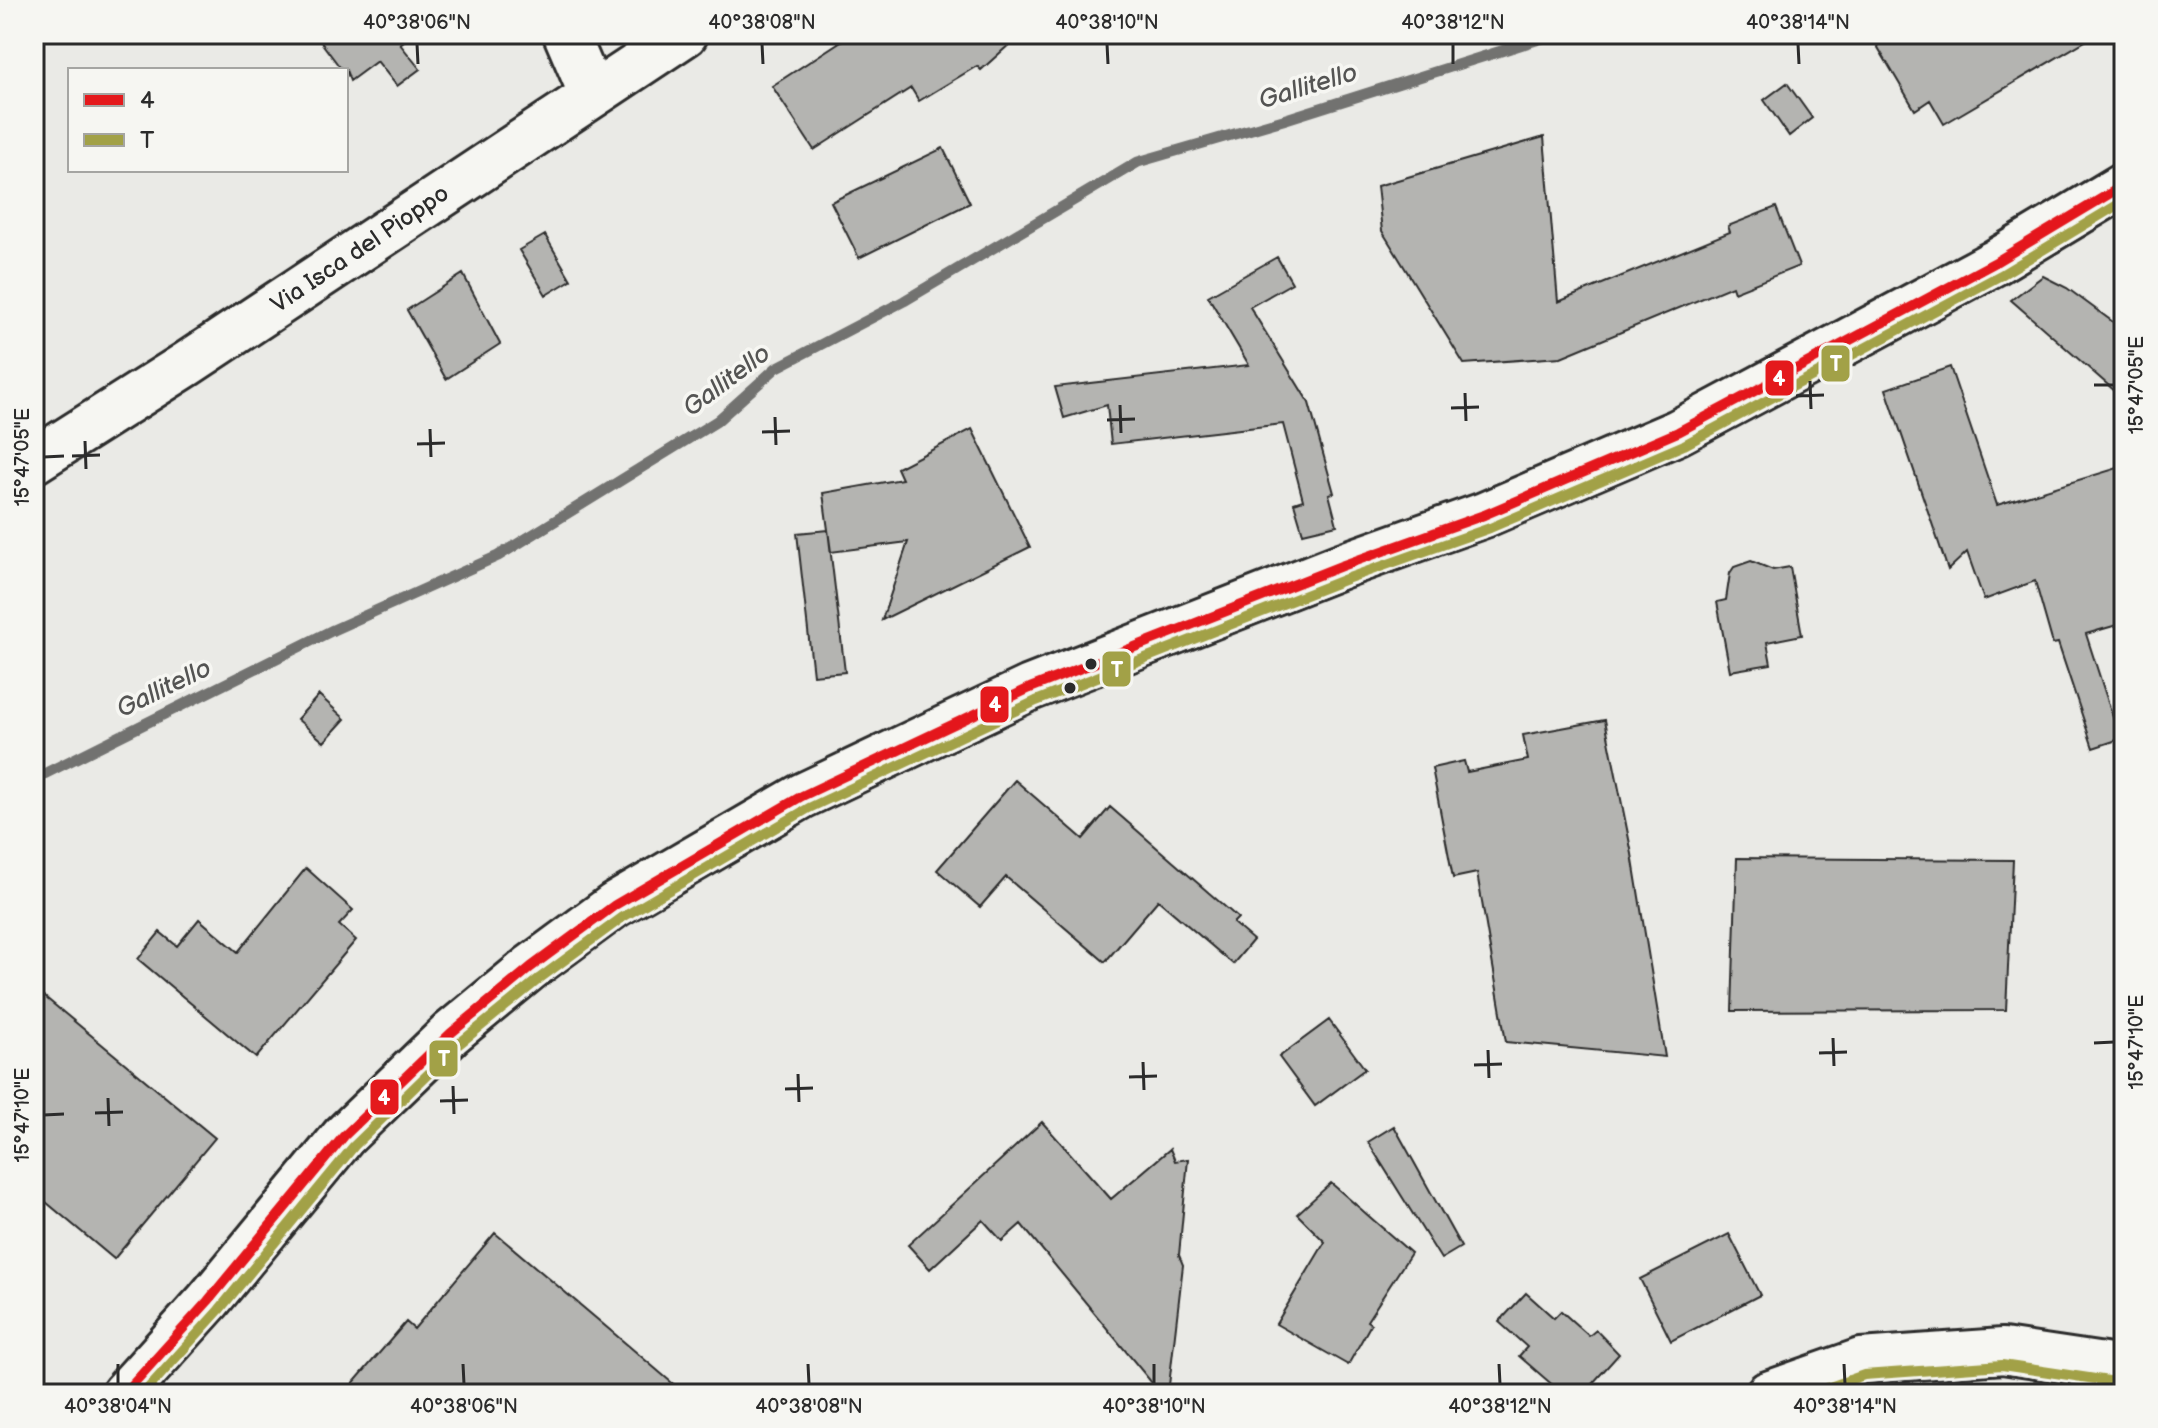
<svg xmlns="http://www.w3.org/2000/svg" width="2158" height="1428" viewBox="0 0 2158 1428" font-family="'Balsamiq Sans',sans-serif">
	<rect width="100%" height="100%" fill="#eaeae6"/>
	<filter id="ink" filterUnits="userSpaceOnUse"><feTurbulence type="fractalNoise" baseFrequency=".0125" numOctaves="2"/><feDisplacementMap in="SourceGraphic" scale="16" xChannelSelector="R" yChannelSelector="G"/><feConvolveMatrix kernelMatrix="1 2 1 2 8 2 1 2 1" color-interpolation-filters="sRGB"/></filter>
	<g filter="url(#ink)">
		<g fill="none" stroke-linecap="round" stroke-linejoin="round">
			<path stroke="#727270" stroke-width="11" d="M34 779 333 630 498 556 717 421 776 368 904 301 1138 162 1283 120 1555 34"/>
		</g>
		<path fill="#b4b4b1" stroke="#2b2b2b" stroke-width="2" d="M315 34H413L400 44 420 69 397 86 377 61 350 81 346 70H342Z
			M852 34H1021L981 70 977 66 919 101 911 88 814 150 772 86Z
			M1870 34H2097L1944 124 1930 100 1915 110Z
			M1787 83 1812 118 1789 136 1764 100Z
			M1544 137 1558 302 1730 232 1728 226 1776 207 1799 266 1734 292 1732 286 1561 357 1464 364 1382 231 1377 186Z
			M943 148 970 203 859 258 831 202Z
			M545 235 571 280 546 295 519 250Z
			M1277 257 1292 283 1250 307 1309 403 1334 493 1329 494 1337 525 1303 533 1294 503 1303 500 1283 424 1111 444 1107 405 1064 418 1055 387 1249 365 1208 296Z
			M463 274 500 344 446 379 407 310Z
			M2043 276 2067 288 2113 322 2124 336V399L2011 300Z
			M1950 367 1997 505 2124 466V623L2086 634 2120 739 2093 748 2058 643 2053 644 2035 581 1984 600 1967 552 1948 570 1886 389Z
			M972 429 1030 547 882 620 908 542 831 552 823 493 902 479 897 468Z
			M828 530 845 672 813 675 797 533Z
			M1751 561 1773 570 1790 567 1802 635 1767 642 1771 664 1730 671 1717 602 1726 600 1730 573 1734 567Z
			M319 695 345 719 324 742 297 719Z
			M1605 720 1632 854 1665 1057 1506 1042 1477 873 1453 878 1432 768 1464 761 1467 772 1528 760 1523 735Z
			M1015 780 1083 839 1110 807 1238 918 1233 923 1253 940 1233 964 1158 900 1105 962 1006 877 980 907 937 870Z
			M1737 858 2013 860 2006 1010 1732 1011Z
			M306 868 353 910 339 925 356 940 256 1058 138 959 160 932 177 946 199 919 238 952Z
			M34 988 215 1138 114 1259 34 1192Z
			M1329 1020 1365 1069 1315 1106 1279 1057Z
			M1042 1122 1111 1199 1170 1149 1175 1161 1188 1159 1179 1255 1183 1265 1168 1394H1161L1021 1224 1002 1241 983 1220 930 1269 908 1245Z
			M1394 1126 1461 1247 1441 1259 1368 1142Z
			M1331 1183 1411 1253 1367 1321 1371 1324 1348 1365 1276 1324 1325 1242 1297 1214Z
			M495 1233 630 1347 685 1394H344L406 1322 414 1329Z
			M1729 1234 1760 1295 1671 1341 1640 1279Z
			M1526 1293 1554 1318 1561 1311 1589 1336 1596 1330 1619 1354 1583 1394H1563L1519 1356 1527 1347 1499 1322Z"/>
		<g fill="none" stroke-linecap="round" stroke-linejoin="round">
			<g stroke="#2b2b2b" stroke-width="50">
				<path id="minor" d="M566 34 592 95
					M34 461 187 364 685 34
					M124 1394 208 1301 344 1136 451 1033 531 967 615 905 802 796 1030 688 1341 566 1484 515 1678 432 1994 263 2124 185
					M1768 1394 1861 1361 2003 1351 2124 1369"/>
			</g>
			<use href="#minor" stroke="#f6f6f2" stroke-width="44"/>
			<g stroke="#f6f6f2" stroke-width="16">
				<path id="bus-1" d="M124 1394 208 1301 344 1136 451 1033 531 967 615 905 802 796 1030 688 1341 566 1484 515 1678 432 1994 263 2124 185"/>
			</g>
			<g stroke="#f6f6f2" stroke-width="16">
				<path id="bus-2" d="M143 1394 219 1310 354 1146 460 1043 540 978 623 917 809 808 1036 701 1346 579 1490 528 1684 445 2001 275 2124 201
					M1810 1394 1864 1375 2002 1365 2122 1383"/>
			</g>
			<use href="#bus-1" stroke="#e4191c" stroke-width="10"/>
			<use href="#bus-2" stroke="#a2a147" stroke-width="10"/>
		</g>
	</g>
	<path fill="none" stroke="#2b2b2b" stroke-width="3" d="M417 44 418 64M762 44 763 64M1107 44 1108 64M1453 44V64M1798 44 1799 64M1810 381 1811 409M2094 385H2114M1465 393 1466 421M1796 396 1824 395M1120 405 1121 433M1451 408 1479 407M775 417 776 445M1107 420 1135 419M430 429 431 457M762 432 790 431M85 441 86 469M417 444 445 443M72 456 100 455M44 457 64 456M1833 1038 1834 1066M2094 1043 2114 1042M1488 1050 1489 1078M1819 1053 1847 1052M1143 1062 1144 1090M1474 1065 1502 1064M798 1074 799 1102M1129 1077 1157 1076M453 1086 454 1114M785 1089 813 1088M108 1098 109 1126M440 1101 468 1100M95 1113 123 1112M44 1115 64 1114M118 1364V1384M463 1364 464 1384M808 1364 809 1384M1154 1364V1384M1499 1364 1500 1384M1844 1364 1845 1384"/>
	<g fill="#2b2b2b" stroke="#f6f6f2" stroke-width="3">
		<circle cx="1091" cy="664" r="7"/>
		<circle cx="1070" cy="688" r="7"/>
	</g>
	<g text-anchor="middle" dominant-baseline="central" stroke-width="7" stroke-linejoin="round" paint-order="stroke">
		<g font-size="24" fill="#2b2b2b" stroke="#f6f6f2">
			<text transform="translate(360 249) rotate(-34)">Via Isca del Pioppo</text>
		</g>
		<g font-size="26" font-style="italic" fill="#545453" stroke="#f6f6f2">
			<text transform="translate(1308 87) rotate(-17)">Gallitello</text>
			<text transform="translate(727 381) rotate(-37)">Gallitello</text>
			<text transform="translate(164 689) rotate(-26)">Gallitello</text>
		</g>
	</g>
	<g stroke="#f6f6f2" stroke-width="3">
		<rect x="1820" y="344" width="31" height="39" rx="8" fill="#a2a147"/>
		<rect x="1764" y="359" width="31" height="38" rx="8" fill="#e4191c"/>
		<rect x="1101" y="650" width="31" height="38" rx="8" fill="#a2a147"/>
		<rect x="979" y="685" width="31" height="39" rx="8" fill="#e4191c"/>
		<rect x="428" y="1039" width="31" height="39" rx="8" fill="#a2a147"/>
		<rect x="369" y="1078" width="31" height="38" rx="8" fill="#e4191c"/>
	</g>
	<g font-size="22" text-anchor="middle" font-weight="bold" fill="#fff">
		<text x="1836" y="371">T</text>
		<text x="1779" y="386">4</text>
		<text x="1117" y="677">T</text>
		<text x="995" y="712">4</text>
		<text x="444" y="1066">T</text>
		<text x="384" y="1105">4</text>
	</g>
	<rect width="2158" height="1428" fill="none" stroke="#f6f6f2" stroke-width="88"/>
	<rect x="68" y="68" width="280" height="104" fill="#f6f6f2" stroke="#a5a5a2" stroke-width="2"/>
	<rect x="84" y="94" width="40" height="12" fill="#e4191c" stroke="#a5a5a2" stroke-width="2"/>
	<text x="140" y="108" font-size="24" fill="#2b2b2b">4</text>
	<rect x="84" y="134" width="40" height="12" fill="#a2a147" stroke="#a5a5a2" stroke-width="2"/>
	<text x="140" y="148" font-size="24" fill="#2b2b2b">T</text>
	<rect x="44" y="44" width="2070" height="1340" fill="none" stroke="#2b2b2b" stroke-width="3"/>
	<g font-size="20" text-anchor="middle" fill="#2b2b2b">
		<text x="417" y="29">40°38'06"N</text>
		<text x="762" y="29">40°38'08"N</text>
		<text x="1107" y="29">40°38'10"N</text>
		<text x="1453" y="29">40°38'12"N</text>
		<text x="1798" y="29">40°38'14"N</text>
		<text transform="translate(2136 385) rotate(-90)" y="7">15°47'05"E</text>
		<text transform="translate(22 457) rotate(-90)" y="7">15°47'05"E</text>
		<text transform="translate(2136 1042) rotate(-90)" y="7">15°47'10"E</text>
		<text transform="translate(22 1115) rotate(-90)" y="7">15°47'10"E</text>
		<text x="118" y="1413">40°38'04"N</text>
		<text x="464" y="1413">40°38'06"N</text>
		<text x="809" y="1413">40°38'08"N</text>
		<text x="1154" y="1413">40°38'10"N</text>
		<text x="1500" y="1413">40°38'12"N</text>
		<text x="1845" y="1413">40°38'14"N</text>
	</g>
</svg>
